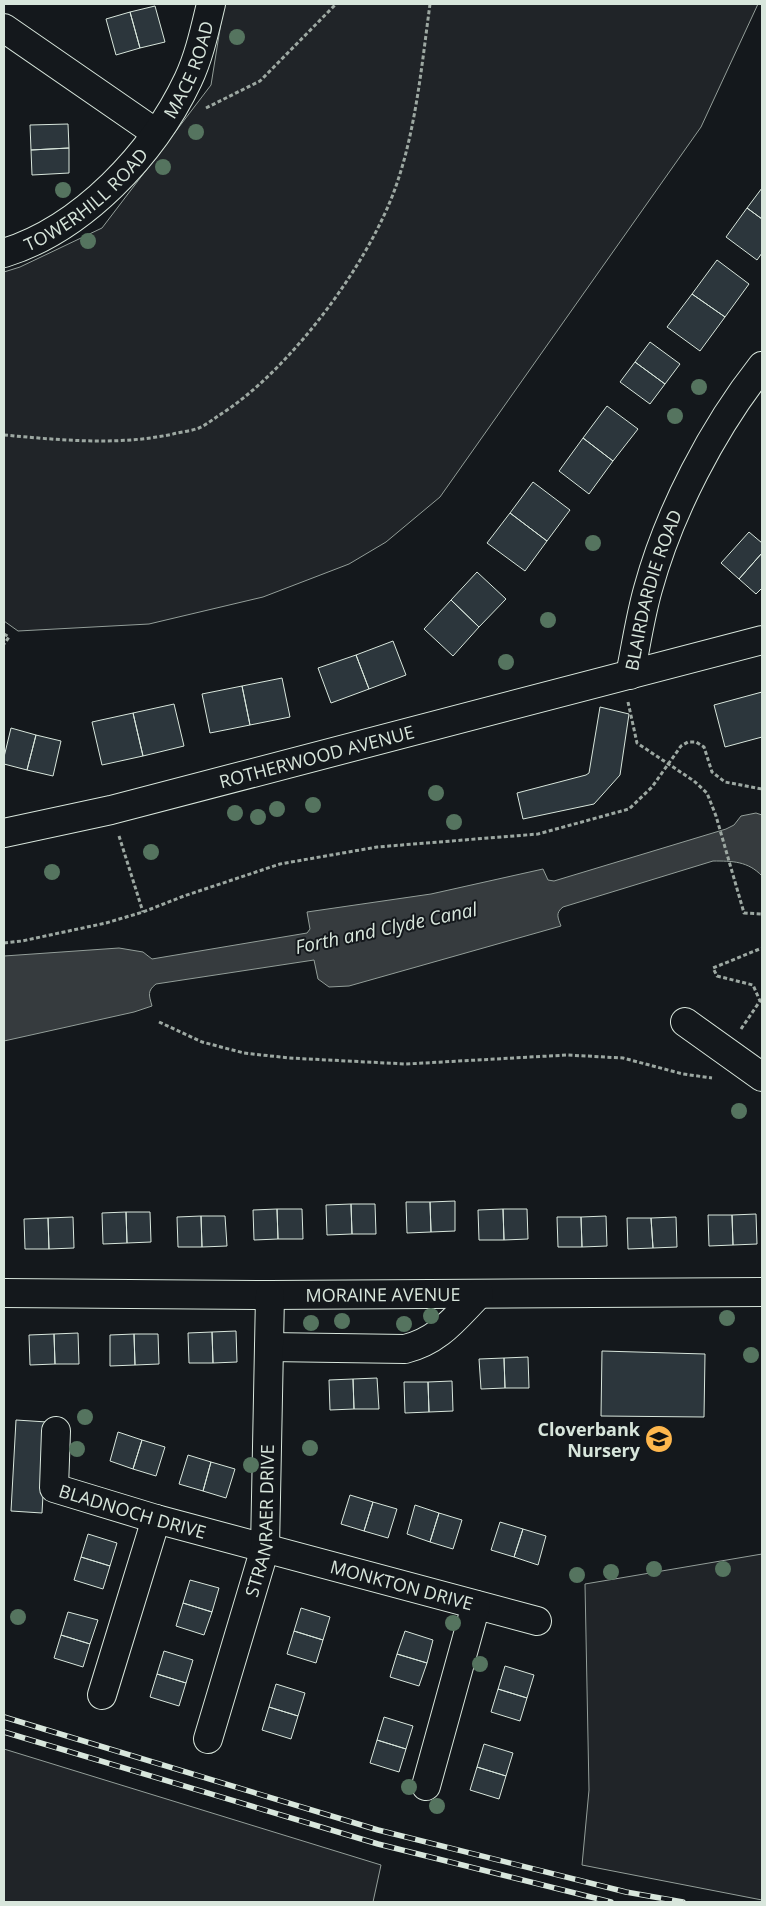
<svg xmlns="http://www.w3.org/2000/svg" width="766" height="1906" viewBox="0 0 766 1906" font-family="'Open Sans',sans-serif">
	<rect width="100%" height="100%" fill="#14181c"/>
	<path fill="#202428" stroke="#939e99" d="M224 4H758L701 127 440 497 386 542 349 564 263 597 149 624 18 631 4 621V272L20 267 102 228 211 85Z
		M762 1554V1900L582 1865 589 1790 585 1584Z
		M4 1749 381 1865 373 1902H4Z"/>
	<path fill="#363b3e" stroke="#939e99" d="M756 813 762 815V876C748 861 732 861 713 861L563 907C555 913 558 918 561 926L349 986 329 987 318 979 314 960 156 984C147 991 149 995 152 1006L134 1012 4 1041V956L119 948 143 952 152 959 307 933 310 929 307 912 431 894 543 869 548 880 554 881 726 829 734 825 741 816Z"/>
	<path fill="#2c363c" stroke="#d8e6dc" d="M155 6 165 42 140 48 130 12Z
		M130 12 140 48 116 55 106 19Z
		M68 124 69 148 31 150 30 125Z
		M69 148V173L32 175 31 150Z
		M762 188V219L747 208Z
		M747 208 762 219V253L757 260 726 237Z
		M717 260 749 284 725 317 692 294Z
		M692 294 725 317 700 351 667 327Z
		M650 342 680 364 665 384 635 362Z
		M635 362 665 384 650 404 620 382Z
		M607 406 638 429 613 461 583 438Z
		M583 438 613 461 589 494 559 471Z
		M533 482 570 510 547 541 510 513Z
		M510 513 547 541 525 571 487 543Z
		M749 532 762 543V553L739 579 721 563Z
		M762 553V588L756 594 739 579Z
		M477 572 506 599 479 627 451 600Z
		M451 600 479 627 453 656 424 629Z
		M393 641 406 675 369 689 356 655Z
		M356 655 369 689 331 703 318 668Z
		M282 678 290 717 250 725 242 686Z
		M242 686 250 725 210 733 202 694Z
		M762 692V737L725 747 714 705Z
		M174 704 184 746 143 756 133 713Z
		M600 707 629 714 620 775 594 804 523 819 517 793 586 775 589 773Z
		M133 713 143 756 102 765 92 722Z
		M11 728 36 735 27 770 4 764V757Z
		M36 735 61 741 53 776 27 770Z
		M455 1201V1231L431 1232 430 1202Z
		M406 1202H430L431 1232 407 1233Z
		M351 1204 352 1234 327 1235 326 1205Z
		M351 1204H375L376 1234H352Z
		M277 1209 278 1239 254 1240 253 1210Z
		M277 1209H302L303 1239H278Z
		M503 1209 504 1240H479L478 1210Z
		M503 1209H527L528 1239 504 1240Z
		M126 1212 127 1243 103 1244 102 1213Z
		M126 1212H150L151 1242 127 1243Z
		M756 1214 757 1244 733 1245 732 1215Z
		M708 1215H732L733 1245 709 1246Z
		M201 1216H225L227 1246 202 1247Z
		M201 1216 202 1247H178L177 1217Z
		M606 1216 607 1246 582 1247 581 1217Z
		M73 1217 74 1248 49 1249 48 1218Z
		M557 1217H581L582 1247H558Z
		M676 1217 677 1247 653 1248 651 1218Z
		M48 1218 49 1249H25L24 1219Z
		M627 1218H651L653 1248 628 1249Z
		M236 1331 237 1362 213 1363 212 1332Z
		M212 1332 213 1363H189L188 1333Z
		M78 1333 79 1364H55L54 1334Z
		M54 1334 55 1364 30 1365 29 1335Z
		M134 1334 135 1365 110 1366V1335Z
		M134 1334H158L159 1364 135 1365Z
		M602 1351 705 1354 704 1417 601 1416Z
		M528 1357 529 1388H505L504 1358Z
		M504 1358 505 1388 481 1389 479 1359Z
		M377 1378 379 1409H354L353 1379Z
		M353 1379 354 1409 330 1410 329 1380Z
		M452 1381 453 1411 429 1412 428 1382Z
		M404 1382H428L429 1412 405 1413Z
		M16 1420 47 1422 42 1513 11 1511Z
		M118 1432 142 1440 133 1469 110 1461Z
		M142 1440 165 1447 156 1476 133 1469Z
		M188 1455 211 1462 203 1491 179 1484Z
		M211 1462 235 1469 226 1498 203 1491Z
		M350 1495 373 1502 364 1531 341 1524Z
		M373 1502 397 1509 388 1538 364 1531Z
		M415 1505 439 1513 430 1542 407 1534Z
		M439 1513 462 1520 453 1549 430 1542Z
		M500 1522 523 1529 514 1557 491 1550Z
		M523 1529 546 1536 538 1565 514 1557Z
		M88 1534 117 1543 110 1566 81 1557Z
		M81 1557 110 1566 103 1589 74 1580Z
		M190 1580 219 1588 212 1612 183 1603Z
		M183 1603 212 1612 204 1635 176 1626Z
		M301 1608 330 1617 323 1640 294 1631Z
		M68 1612 98 1620 90 1644 61 1635Z
		M294 1631 323 1640 316 1663 287 1654Z
		M405 1631 433 1640 427 1663 397 1654Z
		M61 1635 90 1644 83 1667 54 1658Z
		M164 1651 193 1660 186 1683 157 1674Z
		M397 1654 427 1663 419 1686 390 1677Z
		M505 1666 534 1675 527 1698 498 1689Z
		M157 1674 186 1683 179 1706 150 1697Z
		M276 1684 305 1693 298 1716 269 1707Z
		M498 1689 527 1698 520 1721 491 1712Z
		M269 1707 298 1716 291 1739 262 1730Z
		M384 1717 413 1726 406 1749 377 1740Z
		M377 1740 406 1749 399 1772 370 1763Z
		M484 1744 513 1753 506 1776 477 1767Z
		M477 1767 506 1776 499 1799 470 1790Z"/>
	<g fill="none" stroke-linecap="round" stroke-linejoin="round">
		<g stroke="#d8e6dc" stroke-width="30">
			<g id="minor">
				<path d="M4 28 156 133"/>
				<path id="s1" d="M4 253C82 229 153 154 188 80 199 57 205 29 211 4"/>
				<path id="s2" d="M630 675C636 646 640 617 648 589 669 512 713 428 762 366"/>
				<path id="s3" d="M4 833 111 810 762 640"/>
				<path d="M685 1022 762 1077"/>
				<path id="s4" d="M4 1293 270 1295 762 1292"/>
				<path d="M269 1347 405 1349C439 1341 456 1317 479 1294"/>
				<path id="s5" d="M56 1431 54 1488 156 1519 537 1621"/>
				<path d="M102 1695 156 1519"/>
				<path id="s6" d="M208 1739 265 1548 270 1295"/>
				<path d="M426 1786 476 1605"/>
			</g>
		</g>
		<path stroke="#9da8a2" stroke-width="3" stroke-dasharray="4 2.5" stroke-linecap="butt" d="M206 108 260 81 336 4
			M4 435C60 440 118 446 173 434 181 432 191 431 199 428 206 425 212 420 218 416 289 372 369 264 396 186 416 129 422 63 430 4
			M4 634 9 637 4 644
			M628 702 637 743 694 781 707 793 716 816 744 913 762 914
			M119 836 143 912
			M4 943 22 941 106 923 143 912 184 896 280 864 377 847 538 834 629 809 652 787 681 746 688 742H696L704 747 712 772 725 782 762 789
			M159 1022 202 1042 244 1053 289 1058 406 1064 567 1055 623 1058 683 1074 712 1078
			M741 1029 760 1001 753 985 717 976 713 968 762 948"/>
		<use href="#minor" stroke="#14181c" stroke-width="28"/>
		<g stroke="#d8e6dc" stroke-width="5.5">
			<path id="rail" d="M4 1717 378 1830 626 1892 683 1902
				M4 1732 378 1844 611 1902"/>
		</g>
		<use href="#rail" stroke="#14181c" stroke-width="4" stroke-dasharray="11" stroke-linecap="butt"/>
	</g>
	<g fill="#55745f">
		<circle cx="237" cy="37" r="8"/>
		<circle cx="196" cy="132" r="8"/>
		<circle cx="163" cy="167" r="8"/>
		<circle cx="63" cy="190" r="8"/>
		<circle cx="88" cy="241" r="8"/>
		<circle cx="699" cy="387" r="8"/>
		<circle cx="675" cy="416" r="8"/>
		<circle cx="593" cy="543" r="8"/>
		<circle cx="548" cy="620" r="8"/>
		<circle cx="506" cy="662" r="8"/>
		<circle cx="436" cy="793" r="8"/>
		<circle cx="313" cy="805" r="8"/>
		<circle cx="277" cy="809" r="8"/>
		<circle cx="235" cy="813" r="8"/>
		<circle cx="258" cy="817" r="8"/>
		<circle cx="454" cy="822" r="8"/>
		<circle cx="151" cy="852" r="8"/>
		<circle cx="52" cy="872" r="8"/>
		<circle cx="739" cy="1111" r="8"/>
		<circle cx="431" cy="1316" r="8"/>
		<circle cx="727" cy="1318" r="8"/>
		<circle cx="342" cy="1321" r="8"/>
		<circle cx="311" cy="1323" r="8"/>
		<circle cx="404" cy="1324" r="8"/>
		<circle cx="751" cy="1355" r="8"/>
		<circle cx="85" cy="1417" r="8"/>
		<circle cx="310" cy="1448" r="8"/>
		<circle cx="77" cy="1449" r="8"/>
		<circle cx="251" cy="1465" r="8"/>
		<circle cx="654" cy="1569" r="8"/>
		<circle cx="723" cy="1569" r="8"/>
		<circle cx="611" cy="1572" r="8"/>
		<circle cx="577" cy="1575" r="8"/>
		<circle cx="18" cy="1617" r="8"/>
		<circle cx="453" cy="1623" r="8"/>
		<circle cx="480" cy="1664" r="8"/>
		<circle cx="409" cy="1787" r="8"/>
		<circle cx="437" cy="1806" r="8"/>
	</g>
	<defs>
		<g id="school-disc" transform="scale(1.4375)"><circle r="9.5" fill="#ffb74d" stroke="#14181c"/><path d="M0-5L7-2L0 1L-7-2ZM-4 1L0 2.5L4 1V4Q0 6-4 4Z" fill="#111"/></g>
	</defs>
	<g fill-rule="evenodd">
		<use href="#school-disc" x="659" y="1439"/>
	</g>
	<g text-anchor="middle" dominant-baseline="central" stroke-width="4" stroke-linejoin="round" paint-order="stroke">
		<g font-size="18" fill="#d8e6dc" stroke="#14181c">
			<text stroke="none"><textPath href="#s1" startOffset="269">MACE ROAD</textPath></text>
			<text stroke="none"><textPath href="#s1" startOffset="99">TOWERHILL ROAD</textPath></text>
			<text stroke="none"><textPath href="#s2" startOffset="88">BLAIRDARDIE ROAD</textPath></text>
			<text stroke="none"><textPath href="#s3" startOffset="322">ROTHERWOOD AVENUE</textPath></text>
			<text stroke="none"><textPath href="#s4" startOffset="379">MORAINE AVENUE</textPath></text>
			<text stroke="none"><textPath href="#s5" startOffset="139">BLADNOCH DRIVE</textPath></text>
			<text stroke="none"><textPath href="#s6" startOffset="226">STRANRAER DRIVE</textPath></text>
			<text stroke="none"><textPath href="#s5" startOffset="418">MONKTON DRIVE</textPath></text>
		</g>
		<g font-size="18" font-weight="bold" fill="#d8e6dc" stroke="#14181c" text-anchor="end">
			<text x="640" y="1429">Cloverbank<tspan x="640" dy="21">Nursery</tspan></text>
		</g>
		<g font-size="19" font-style="italic" fill="#d8e6dc" stroke="#14181c">
			<text transform="translate(386 928) rotate(-12)">Forth and Clyde Canal</text>
		</g>
	</g>
	<rect width="766" height="1906" fill="none" stroke="#d8e6dc" stroke-width="10"/>
</svg>
